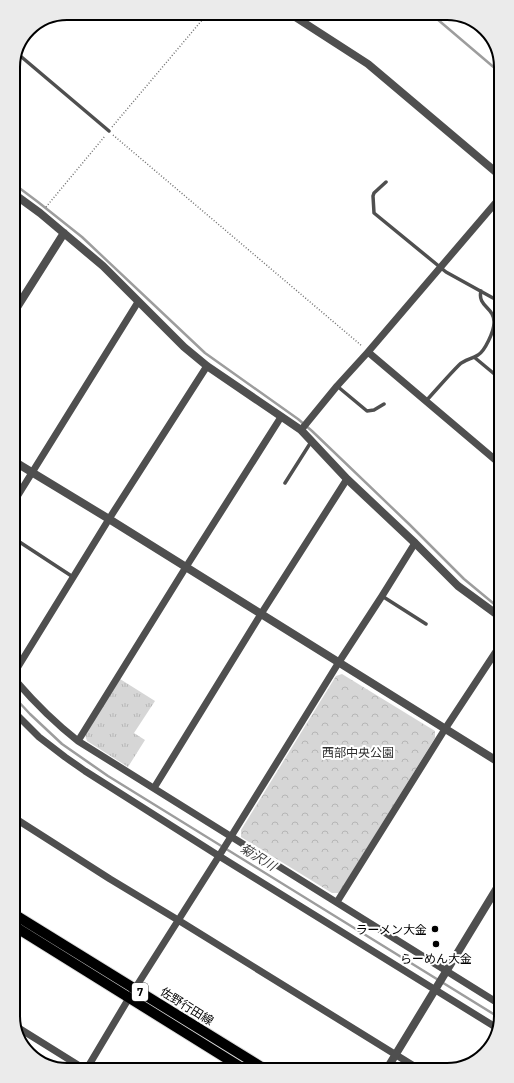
<svg xmlns="http://www.w3.org/2000/svg" width="514" height="1083" viewBox="0 0 514 1083" font-family="'IBM Plex Sans','Noto Sans JP',sans-serif">
	<defs>
		<pattern id="grass-tufts" width="24" height="20" patternUnits="userSpaceOnUse"><rect width="24" height="20" fill="#d6d6d6"/><path d="M3 7l-1-3M5 7V3M7 7l1-3M15 17l-1-3M17 17v-4M19 17l1-3" fill="none" stroke="#b6b6b6"/></pattern>
		<pattern id="park-crowns" width="20" height="18" patternUnits="userSpaceOnUse"><rect width="20" height="18" fill="#d6d6d6"/><path d="M2 6a3 3 0 1 1 6 0M12 15a3 3 0 1 1 6 0" fill="none" stroke="#b6b6b6"/></pattern>
	</defs>
	<rect width="100%" height="100%" fill="#fff"/>
	<path fill="url(#grass-tufts)" d="M120 679 155 701 134 733 145 740 128 767 87 741 85 735Z"/>
	<path fill="url(#park-crowns)" d="M342 674 435 731V738L339 893H332L241 837V830L336 676Z"/>
	<g fill="none" stroke-linecap="round" stroke-linejoin="round">
		<path stroke="#9d9d9d" stroke-width="2.5" d="M430 13 497 70
			M14 184 38 202 82 237 205 353 298 419 312 431 410 525 464 579 499 608
			M16 699 30 714 62 744 108 776 500 1018"/>
		<g stroke="#dbdbdb" stroke-width="12">
			<path id="primary" d="M17 916 263 1068
				M17 928 242 1068"/>
		</g>
		<path stroke="#717171" stroke-width="1.5" stroke-dasharray="1 2" stroke-linecap="butt" d="M112 127 208 13
			M113 135 362 346
			M46 207 105 136"/>
		<path stroke="#4f4f4f" stroke-width="3.5" d="M18 54 109 131
			M386 182 374 193 373 196 374 213 446 272 493 298
			M474 357 498 377
			M337 386 367 411 374 410 384 404
			M426 401C437 389 448 376 459 365 464 360 472 359 478 355 485 351 494 331 494 323 495 307 477 307 481 291
			M285 483 311 442
			M15 539 73 577
			M382 596 426 624"/>
		<path stroke="#4f4f4f" stroke-width="7" d="M368 352 499 463
			M301 430 337 386 368 352 498 200
			M15 500 138 302
			M16 670 109 519 207 366
			M16 681C35 703 55 723 78 741L501 1005
			M16 714 39 737 65 757 85 771 219 856 497 1028
			M78 741 186 567 281 417
			M154 788 261 614 347 479
			M16 819 110 879 178 920 414 1066
			M337 902 445 729 499 647
			M17 1027 86 1070
			M86 1070 129 998 219 856 339 662 382 596 415 543"/>
		<path stroke="#4f4f4f" stroke-width="8" d="M289 13 368 64 497 173
			M14 194 40 213 103 266 184 347 207 366 301 430 347 479 415 543 458 586 499 616
			M14 312 64 233
			M15 462 109 519 500 763
			M388 1067 500 883"/>
		<use href="#primary" stroke="#000" stroke-width="10"/>
	</g>
	<g fill="#000" stroke="#fff" stroke-width="1.5">
		<circle cx="435" cy="929" r="4"/>
		<circle cx="436" cy="944" r="4"/>
	</g>
	<g text-anchor="middle" dominant-baseline="central" stroke-width="4" stroke-linejoin="round" paint-order="stroke">
		<rect fill="#fff" stroke="#4c4c4c" stroke-width="1" x="132" y="983" width="16" height="18" rx="3"/>
		<g font-size="11" font-weight="bold" fill="#000">
			<text x="140" y="992">7</text>
		</g>
		<g font-size="12" fill="#2d2d2d" stroke="#fff">
			<text x="358" y="752">西部中央公園</text>
		</g>
		<g font-size="12" fill="#000" stroke="#fff" text-anchor="end">
			<text x="427" y="929">ラーメン大金</text>
			<text x="436" y="958" text-anchor="middle">らーめん大金</text>
		</g>
		<g font-size="12" fill="#000" stroke="#fff">
			<text transform="translate(187 1006) rotate(32)">佐野行田線</text>
		</g>
		<g font-size="13" font-style="italic" fill="#3e3e3e" stroke="#fff">
			<text transform="translate(258 857) rotate(32)">菊沢川</text>
		</g>
	</g>
	<path d="M0 0H514V1083H0ZM67 20H447A47 47 0 0 1 494 67V1016A47 47 0 0 1 447 1063H67A47 47 0 0 1 20 1016V67A47 47 0 0 1 67 20Z" fill="#ebebeb" fill-rule="evenodd"/>
	<path fill="none" stroke="#000" stroke-width="2" d="M67 20H447A47 47 0 0 1 494 67V1016A47 47 0 0 1 447 1063H67A47 47 0 0 1 20 1016V67A47 47 0 0 1 67 20Z"/>
</svg>
